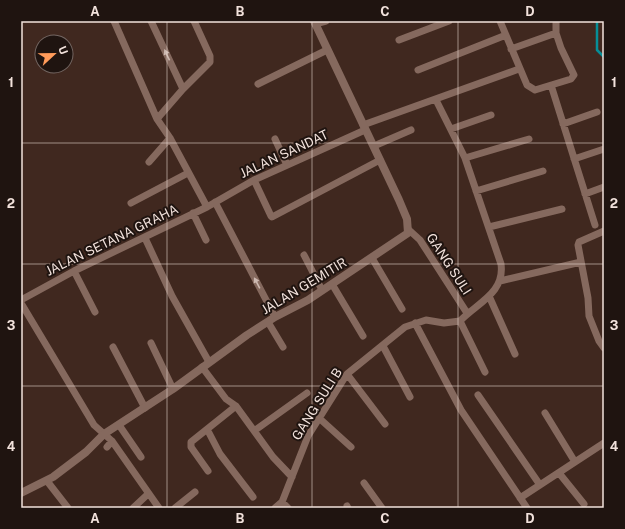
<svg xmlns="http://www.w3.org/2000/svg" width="625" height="529" viewBox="0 0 625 529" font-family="'Public Sans',sans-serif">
	<rect width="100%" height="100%" fill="#40281f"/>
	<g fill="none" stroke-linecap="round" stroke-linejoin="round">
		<path stroke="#068e97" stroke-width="2.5" d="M597 21V50L604 57"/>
		<path stroke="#85695e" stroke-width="7" d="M114 21 157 119
			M151 21 183 89
			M194 21 210 56V62L183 89 157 119 170 138 207 207
			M500 21 527 85 535 90 571 79 574 75 561 48 556 33
			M315 24 326 21
			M399 40 449 21
			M511 49 556 33V21
			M418 70 506 35
			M258 84 327 50
			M551 85 595 225
			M563 124 597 112
			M363 125 519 69
			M451 129 491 115
			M275 139 287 165
			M374 146 411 130
			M465 158 529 139
			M574 159 604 149
			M149 162 170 138
			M254 180 271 216 272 217 380 160
			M476 191 543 171
			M585 194 604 187
			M215 202 275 317
			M131 203 188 173
			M193 213 206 240
			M489 227 562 209
			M409 230 420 240 467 313
			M604 231 579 242 578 245 588 298 589 316 599 341 604 348
			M145 238 172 296 209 362
			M304 255 322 290
			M372 258 402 309
			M74 271 95 312
			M500 281 581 262
			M332 284 363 336
			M489 296 515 354
			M21 300 74 271 207 207 254 180 365 130
			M21 303 94 425 112 441 159 508
			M460 321 485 372
			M268 322 283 347
			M415 323 461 410 527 508
			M151 343 173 389
			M383 346 410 397
			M113 347 145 408
			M202 367 226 399 236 406 273 457 292 477
			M347 374 385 424
			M478 395 540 485
			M545 413 575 462
			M319 418 351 447
			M119 425 141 457
			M207 429 220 454 253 497
			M254 431 307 393
			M107 447 112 441
			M208 471 191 447V442L236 406
			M559 473 584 504
			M47 481 68 508
			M364 483 382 508
			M520 498 604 443
			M282 502 288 508
			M347 506 348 508
			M133 508 148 494
			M175 508 195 492
			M275 508 282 502 308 436 347 374 405 327 426 320 444 323 460 321C477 303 505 293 501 264L465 158 436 100"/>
		<path stroke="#85695e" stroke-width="8" d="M21 493 53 477 86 452 104 434 173 389 247 335 275 317 308 300 408 233 407 219 399 200 314 21"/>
	</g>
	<defs><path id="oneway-solid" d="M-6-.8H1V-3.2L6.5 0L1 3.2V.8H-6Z"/></defs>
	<g fill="#ccb8b0">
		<use href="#oneway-solid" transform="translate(167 55) rotate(-115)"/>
		<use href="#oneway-solid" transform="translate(257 283) rotate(-118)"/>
	</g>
	<path fill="none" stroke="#f2e2dc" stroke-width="1" stroke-opacity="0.55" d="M167 21V508M312 21V508M458 21V508M21 143H604M21 264H604M21 386H604"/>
	<g text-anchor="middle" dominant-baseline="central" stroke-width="4" stroke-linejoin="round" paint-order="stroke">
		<g font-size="13" fill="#f2e2dc" stroke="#1f1410">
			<text transform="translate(284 154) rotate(-25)">JALAN SANDAT</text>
			<text transform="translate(112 240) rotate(-26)">JALAN SETANA GRAHA</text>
			<text transform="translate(449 264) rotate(57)">GANG SULI</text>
			<text transform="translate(304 286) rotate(-31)">JALAN GEMITIR</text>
			<text transform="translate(317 404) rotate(-58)">GANG SULI B</text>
		</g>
	</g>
	<rect width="625" height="529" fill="none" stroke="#1f1410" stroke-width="44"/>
	<g transform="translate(54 54) rotate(68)"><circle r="19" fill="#1f1410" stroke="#736662"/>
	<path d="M0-3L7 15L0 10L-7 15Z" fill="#ff9b5a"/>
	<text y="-6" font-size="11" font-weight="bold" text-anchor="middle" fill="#f2e2dc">U</text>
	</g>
	<rect x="22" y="22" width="581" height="485" fill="none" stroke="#f2e2dc" stroke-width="1.5"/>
	<g font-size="13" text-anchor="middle" font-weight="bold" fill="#f2e2dc">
		<text x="95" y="16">A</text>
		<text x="240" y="16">B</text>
		<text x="385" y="16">C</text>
		<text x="530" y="16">D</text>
		<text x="11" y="87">1</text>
		<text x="614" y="87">1</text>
		<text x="11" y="208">2</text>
		<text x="614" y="208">2</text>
		<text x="11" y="330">3</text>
		<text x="614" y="330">3</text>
		<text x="11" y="451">4</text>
		<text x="614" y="451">4</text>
		<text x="95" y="523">A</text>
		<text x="240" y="523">B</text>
		<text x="385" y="523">C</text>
		<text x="530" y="523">D</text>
	</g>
</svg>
